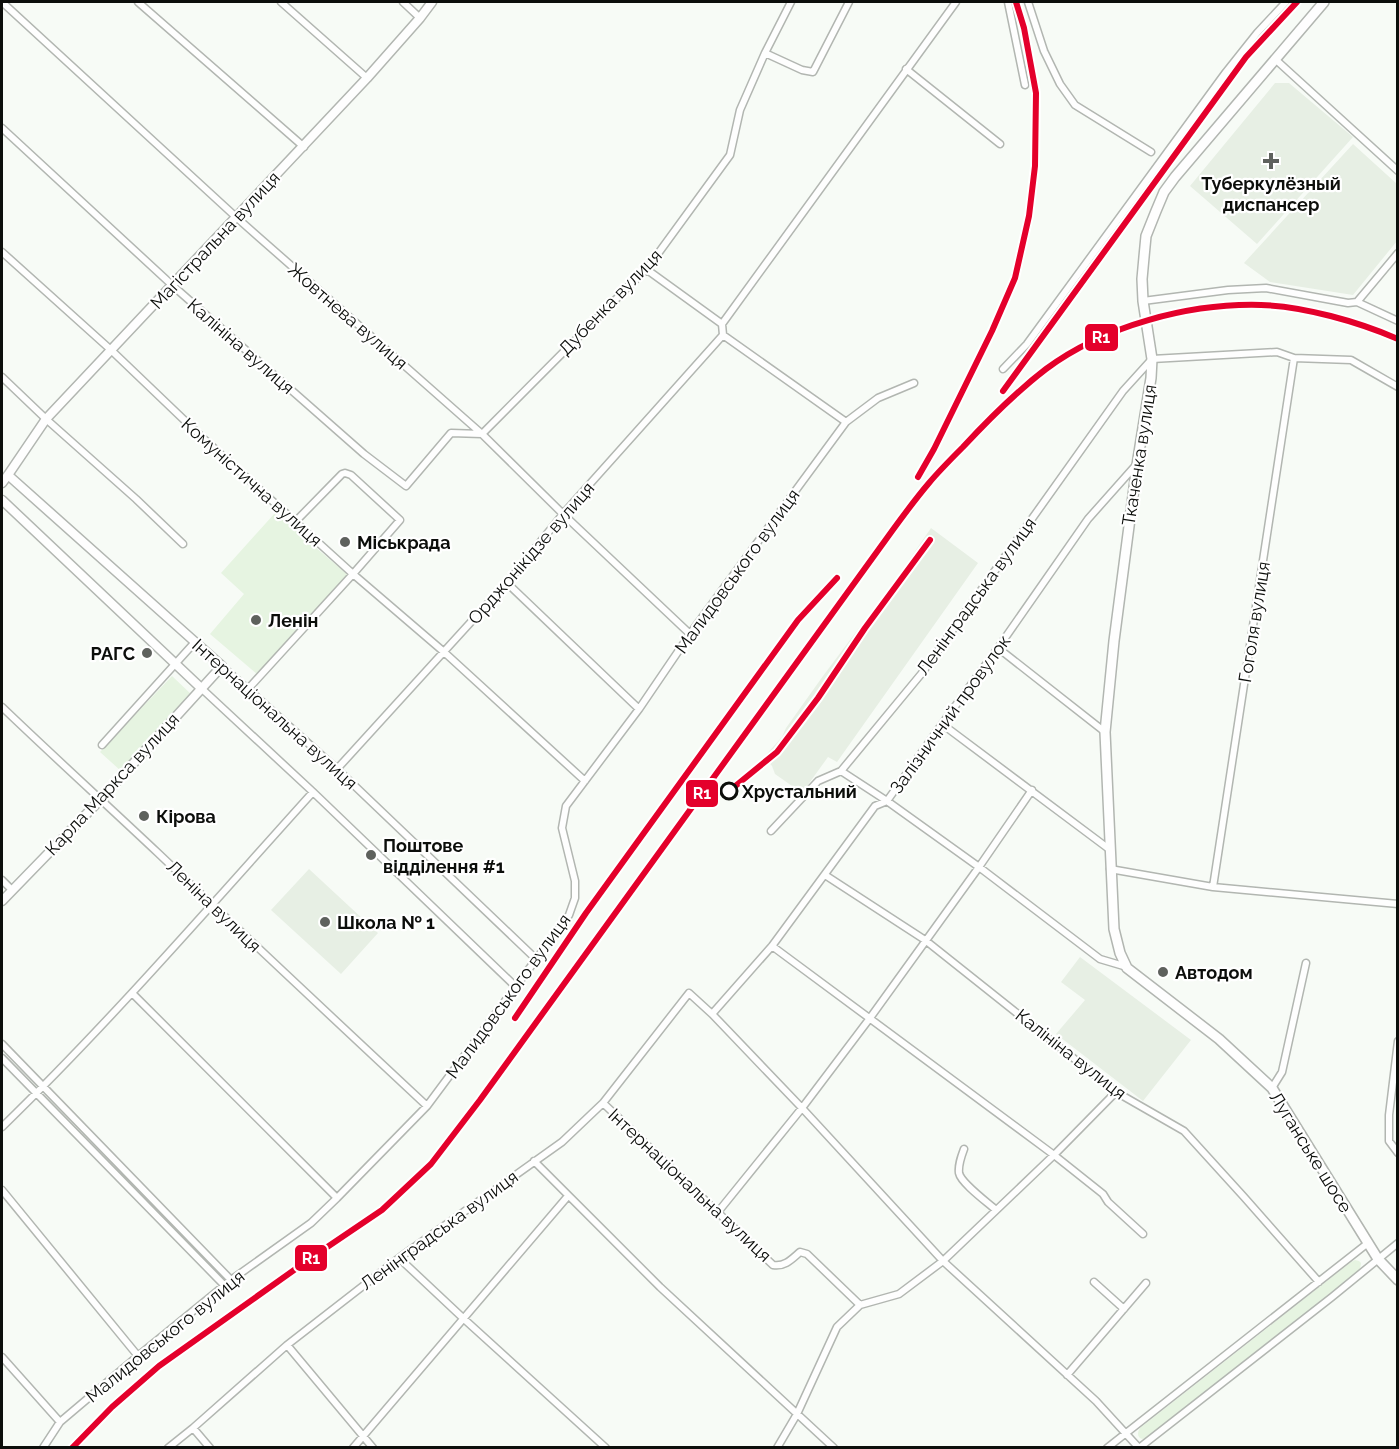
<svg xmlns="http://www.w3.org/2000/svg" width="1399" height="1449" viewBox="0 0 1399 1449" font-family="Raleway,sans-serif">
	<rect width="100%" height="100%" fill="#f7fbf6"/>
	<path fill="#e7efe4" d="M1275 83H1289L1353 137 1257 244 1190 186Z
		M1353 144 1397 184V241L1353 295 1270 282 1244 263Z
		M931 528 978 563 837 762 828 757 802 793 775 774 772 766 764 757 782 737 786 728 823 676 898 576Z
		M309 869 378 933 341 974 271 910Z
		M1080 957 1191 1040 1143 1101 1056 1034 1085 1000 1061 982Z"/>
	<path fill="#e6f4e1" d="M275 513 348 575 257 674 210 634 244 594 221 573Z
		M172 676 192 695 121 771 100 752Z
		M1355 1260 1359 1261 1361 1263 1360 1270 1146 1438 1143 1439C1137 1438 1137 1433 1140 1428L1351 1262Z"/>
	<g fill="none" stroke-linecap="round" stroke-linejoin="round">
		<g stroke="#b2b6b1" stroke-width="9">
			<path id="street" d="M2 2 236 217 482 434 563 514 690 634
				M138 2 304 147
				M281 2 367 78
				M403 2 420 18
				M1008 2 1025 85
				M1028 2 1044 51 1060 84 1075 105 1151 152
				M765 53 802 70 813 72 849 2
				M1275 59 1398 171
				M906 69 1000 144
				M2 128 172 285 364 454 406 486 451 433 482 434 649 266 730 155 740 110 765 53 791 2
				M2 252 111 350 204 439 353 574 444 652 585 781
				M646 269 722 324 723 335 846 422
				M1143 301 1228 290 1266 288 1348 303 1357 302 1398 321
				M1357 302 1398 253
				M722 324 956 2
				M1003 369 1027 344 1226 72 1257 33 1286 2
				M2 377 46 419 136 499 183 544
				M507 583 639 709
				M998 648 1105 732
				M222 666 337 769 536 959
				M201 688 313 792 515 986
				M248 689 353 574 400 520 351 475 345 473 342 474 295 522
				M2 707C53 756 106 804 158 853 247 938 337 1022 427 1106
				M942 724 1109 849
				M102 745 195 642
				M337 769 511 578 563 514 723 335
				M841 771 887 801 979 867 1100 959 1127 967
				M771 831 818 781 841 771 922 673 1123 391 1152 359 1277 352 1294 358 1351 360 1398 387
				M1110 869 1213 887 1398 904
				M825 875 925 940 1116 1092 1184 1131 1244 1197 1319 1282
				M2 880 12 890
				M1213 887 1294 358
				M772 946 1054 1155 1103 1194 1108 1202 1143 1234
				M132 993 337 1198
				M712 1014 772 946 875 806 887 801 942 724 998 648 1088 519 1136 465
				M1398 1041 1389 1115V1141L1398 1153
				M2 1044 231 1280
				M2 1058 225 1286
				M1272 1088 1282 1072 1306 963
				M603 1103 773 1265C785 1267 792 1259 800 1252L807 1254 860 1305
				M2 1127C111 1021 211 905 313 792
				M964 1149C961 1157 958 1165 959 1173 961 1183 987 1202 996 1210
				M534 1161 660 1287 834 1448
				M2 1190 138 1356
				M718 1212 802 1108 870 1018 979 867 1032 790
				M399 1258 464 1319 606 1448
				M1094 1282 1124 1309
				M287 1345 373 1448
				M2 1357 60 1422
				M1067 1375 1146 1283
				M193 1428 210 1448
				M43 1448 60 1422 138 1356 231 1280 311 1223 337 1198 427 1106 569 915 575 898V881L562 828 566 806 639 709 690 634 846 422 878 398 914 383
				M168 1448 193 1428 287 1345 399 1258 562 1142 603 1103 689 993 712 1014 802 1108 943 1261 1096 1401 1139 1448
				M353 1448 568 1196
				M777 1448 797 1414 837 1327 860 1305 899 1294 943 1261 1054 1155 1116 1092
				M1107 1448 1368 1243
				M1139 1448 1332 1297 1398 1243"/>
		</g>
		<g stroke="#b2b6b1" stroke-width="11">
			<path id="secondary" d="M2 483 8 475 46 419 367 78 420 18 432 2
				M2 500 201 688
				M2 901 101 799 222 666 8 475"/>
		</g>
		<g stroke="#b2b6b1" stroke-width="12">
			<path id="primary" d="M1324 2 1175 177 1164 192 1156 211 1146 236 1144 257 1142 279 1143 301 1152 359 1151 378 1137 465 1114 641 1105 732 1114 929 1120 953 1127 968 1219 1039 1272 1088 1378 1259 1398 1280"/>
		</g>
		<use href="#street" stroke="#fefefe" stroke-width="6"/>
		<use href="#secondary" stroke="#fefefe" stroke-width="8"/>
		<use href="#primary" stroke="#fefefe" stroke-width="9"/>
		<g stroke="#fff" stroke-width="10">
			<path id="rail-1" d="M1003 391 1246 57 1297 2
				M918 477 934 449 992 331 1015 278 1029 216 1035 166 1036 93 1024 28 1016 2
				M728 792 777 752 818 698 865 628 930 540
				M515 1018 586 913 798 620 837 578
				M72 1448 112 1407 159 1366 311 1258 382 1210 431 1164 480 1100 879 549C895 527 911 504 929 483 939 471 951 459 963 447 989 419 1016 392 1046 369 1104 326 1189 303 1261 305 1303 306 1359 322 1398 339"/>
		</g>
		<use href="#rail-1" stroke="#e4002b" stroke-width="6"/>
	</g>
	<g fill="#5e615d" stroke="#fff" stroke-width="2">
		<path d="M1268 152h6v6h6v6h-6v6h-6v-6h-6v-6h6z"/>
		<circle cx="345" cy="542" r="6"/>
		<circle cx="256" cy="620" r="6"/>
		<circle cx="147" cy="653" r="6"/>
		<circle cx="144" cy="816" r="6"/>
		<circle cx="371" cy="855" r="6"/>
		<circle cx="325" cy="922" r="6"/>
		<circle cx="1163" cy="972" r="6"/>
	</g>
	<circle fill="#fff" stroke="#0c0e0b" stroke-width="3" cx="729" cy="791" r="8"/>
	<g text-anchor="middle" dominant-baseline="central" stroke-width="4.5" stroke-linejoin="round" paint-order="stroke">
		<g font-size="18" font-weight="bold" fill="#0c0e0b" stroke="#fff" text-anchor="start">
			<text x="1271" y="183" text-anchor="middle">Туберкулёзный<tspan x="1271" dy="21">диспансер</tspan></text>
			<text x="357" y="542">Міськрада</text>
			<text x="268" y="620">Ленін</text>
			<text x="135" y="653" text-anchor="end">РАГС</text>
			<text x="156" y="816">Кірова</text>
			<text x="383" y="845">Поштове<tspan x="383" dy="21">відділення #1</tspan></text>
			<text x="337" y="922">Школа № 1</text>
			<text x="1175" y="972">Автодом</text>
		</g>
		<g font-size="18" fill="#0c0e0b" stroke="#fff">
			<text transform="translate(215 240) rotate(-47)">Магістральна вулиця</text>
			<text transform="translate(610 302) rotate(-46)">Дубенка вулиця</text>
			<text transform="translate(348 316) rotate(41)">Жовтнева вулиця</text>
			<text transform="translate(241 346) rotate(41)">Калініна вулиця</text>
			<text transform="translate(1139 455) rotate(-81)">Ткаченка вулиця</text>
			<text transform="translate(252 482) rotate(42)">Комуністична вулиця</text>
			<text transform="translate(531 553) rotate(-49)">Орджонікідзе вулиця</text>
			<text transform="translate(737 571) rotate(-54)">Малидовського вулиця</text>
			<text transform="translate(976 596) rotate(-54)">Ленінградська вулиця</text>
			<text transform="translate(1254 622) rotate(-81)">Гоголя вулиця</text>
			<text transform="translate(275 714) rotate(42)">Інтернаціональна вулиця</text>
			<text transform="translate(950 714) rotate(-54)">Залізничний провулок</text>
			<text transform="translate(112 784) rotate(-47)">Карла Маркса вулиця</text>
			<text transform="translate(214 906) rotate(44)">Леніна вулиця</text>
			<text transform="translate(508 996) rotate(-54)">Малидовського вулиця</text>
			<text transform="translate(1071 1054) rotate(38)">Калініна вулиця</text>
			<text transform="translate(1311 1152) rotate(58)">Луганське шосе</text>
			<text transform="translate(690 1185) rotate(43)">Інтернаціональна вулиця</text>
			<text transform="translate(439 1230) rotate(-36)">Ленінградська вулиця</text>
			<text transform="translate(165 1336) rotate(-39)">Малидовського вулиця</text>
		</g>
		<g font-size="18" font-weight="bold" fill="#0c0e0b" stroke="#fff" text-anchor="start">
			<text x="742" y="791">Хрустальний</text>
		</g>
	</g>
	<g stroke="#fff" stroke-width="2">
		<rect x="1084" y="323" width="35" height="29" rx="6" fill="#e4002b"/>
		<rect x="685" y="779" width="34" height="29" rx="6" fill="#e4002b"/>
		<rect x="294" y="1244" width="34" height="28" rx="6" fill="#e4002b"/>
	</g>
	<g font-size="16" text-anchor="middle" font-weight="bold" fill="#fff">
		<text x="1101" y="343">R1</text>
		<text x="702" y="799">R1</text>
		<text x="311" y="1264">R1</text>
	</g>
	<rect width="1399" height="1449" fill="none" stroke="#0c0e0b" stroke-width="6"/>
</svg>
